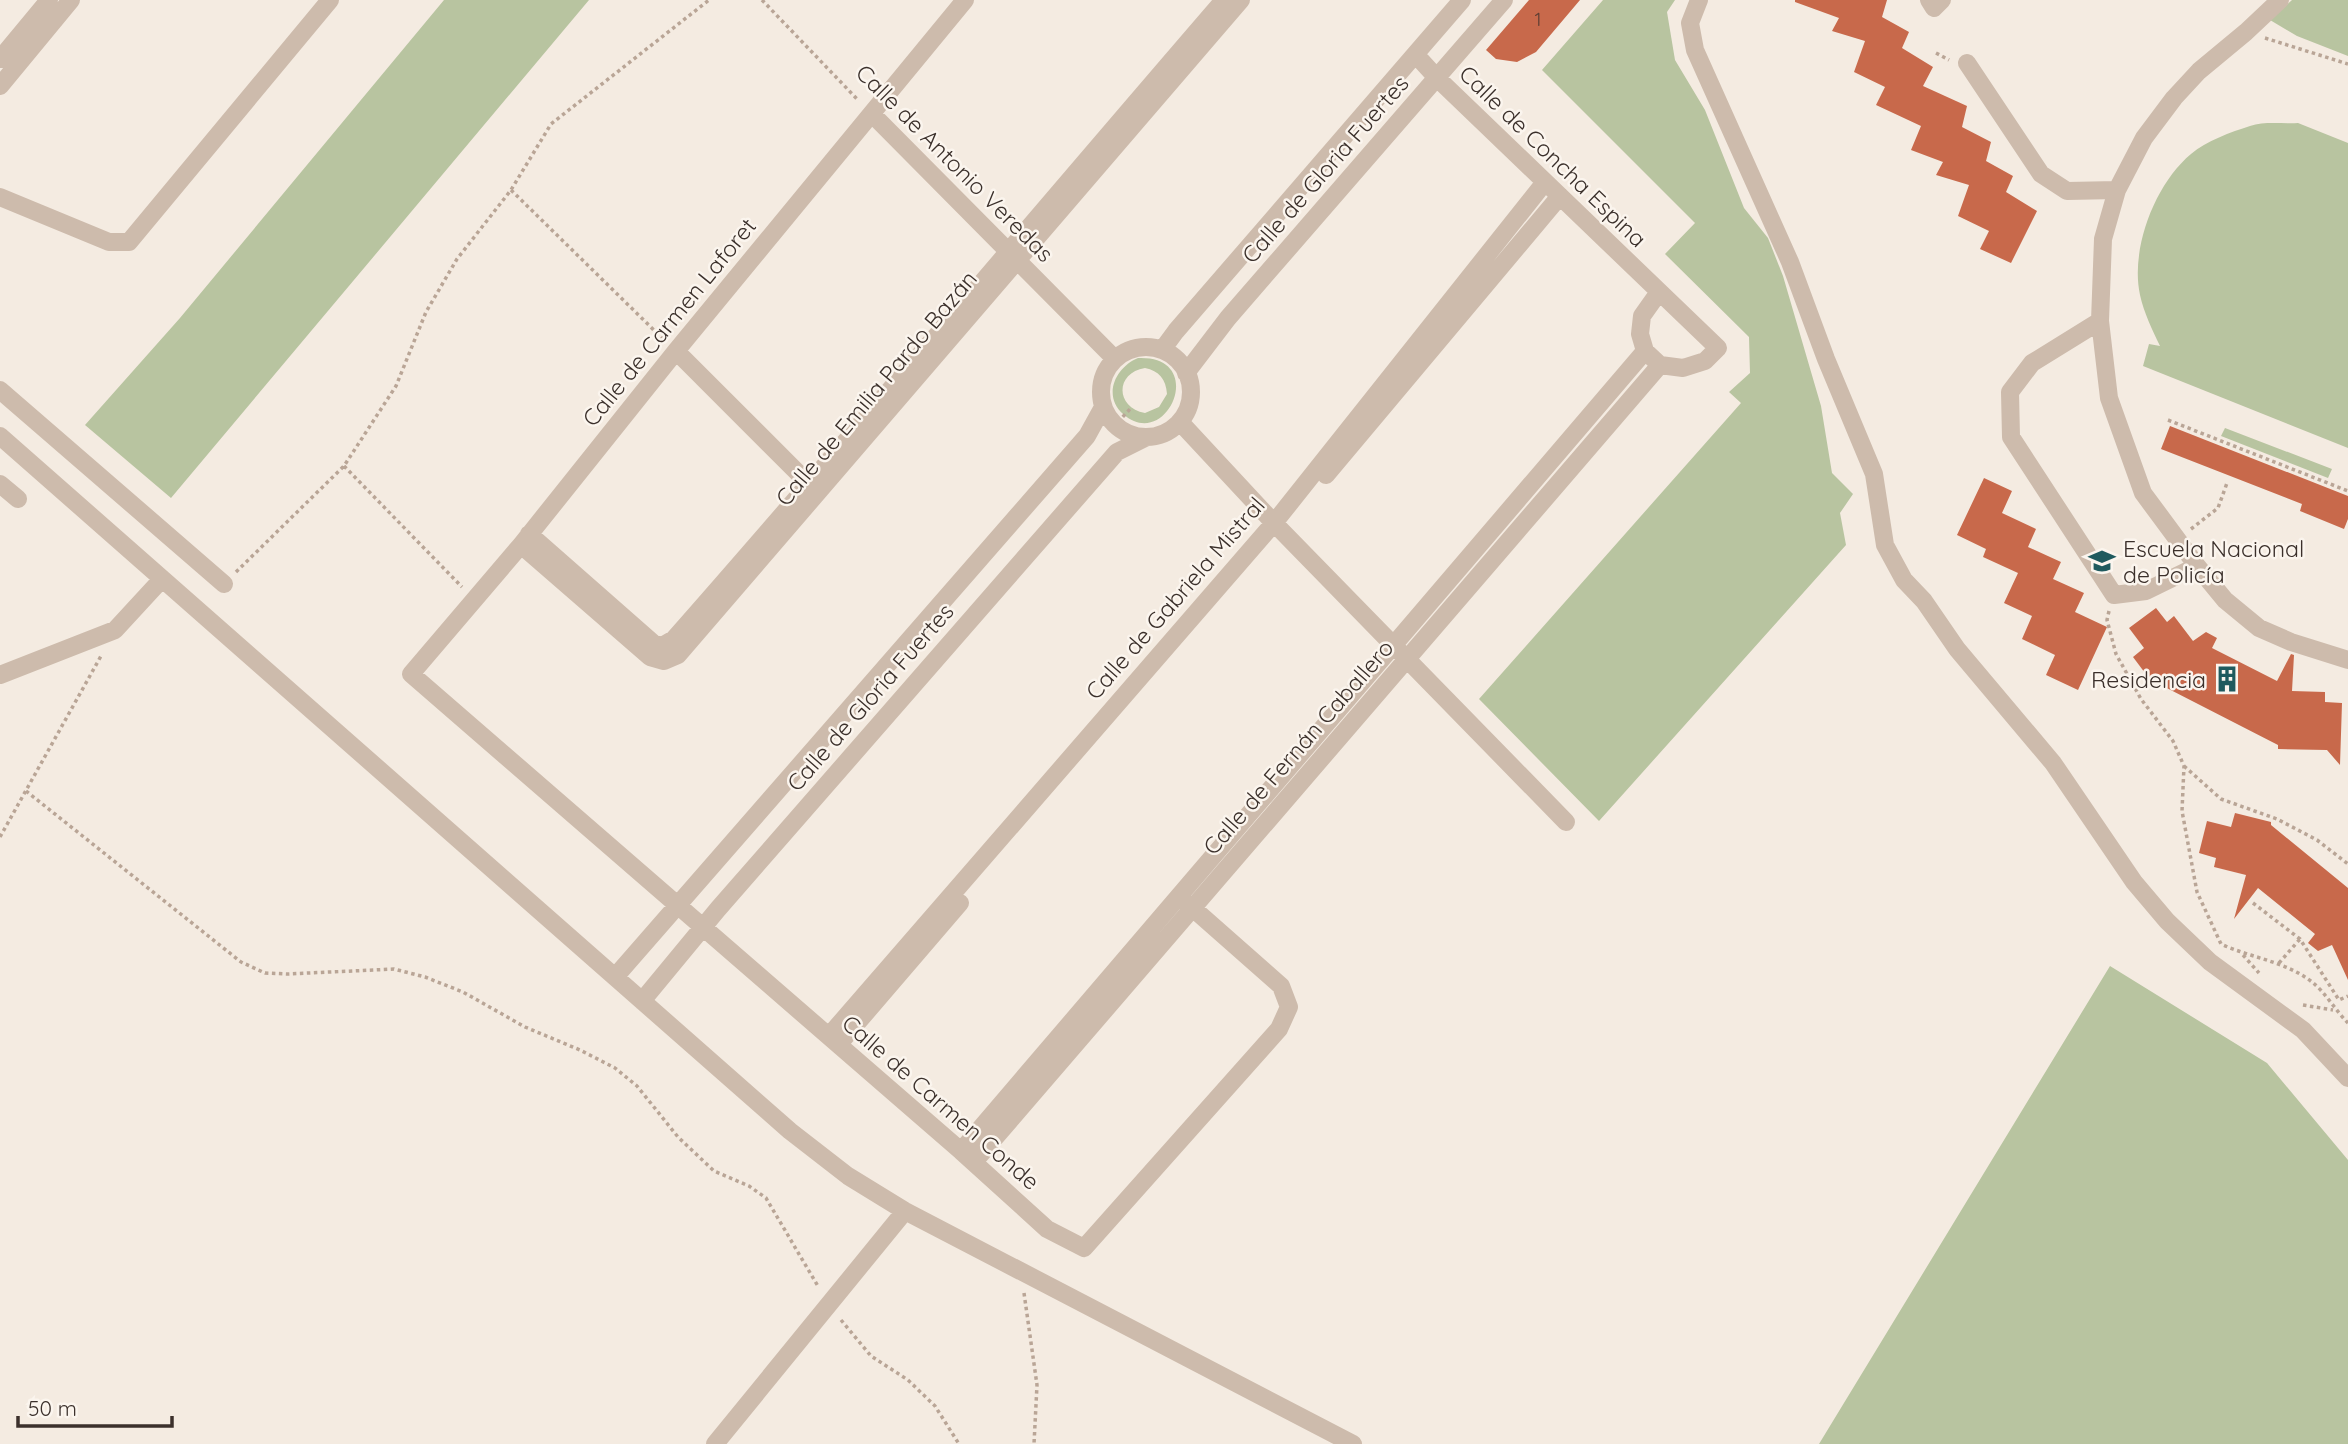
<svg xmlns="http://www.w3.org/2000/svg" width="2348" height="1444" viewBox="0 0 2348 1444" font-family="Quicksand,sans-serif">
	<rect width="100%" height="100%" fill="#f4ebe1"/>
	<path fill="#b8c4a0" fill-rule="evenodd" d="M444 0H589L171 498 85 425 180 318Z
		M1603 0H1675L1667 12 1675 60 1705 110 1744 208 1768 238 1783 276 1821 406 1832 473 1853 494 1840 513 1846 545 1599 821 1479 699 1741 403 1729 392 1750 373 1749 337 1665 254 1695 223 1542 70Z
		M2292 0H2348V56L2297 36 2270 20Z
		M2298 123 2348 143V448L2143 366 2149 344 2160 346C2152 329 2144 313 2140 295 2130 249 2155 184 2191 154 2206 141 2231 132 2250 126 2264 121 2283 124 2298 123Z
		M1138 358C1209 355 1167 453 1123 414 1102 395 1116 367 1138 358ZM1145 368C1159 371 1166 379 1167 394L1159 407 1145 413C1115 407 1115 373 1145 368Z
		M2225 428 2332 469 2328 478 2221 436Z
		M2110 966 2267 1063 2348 1160V1444H1819Z"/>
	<path fill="#c8694b" d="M1529 0H1580L1536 52 1517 62 1496 59 1486 50Z
		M1795 0H1887L1882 17 1909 32 1902 48 1933 67 1923 86 1967 106 1962 127 1991 142 1986 161 2013 176 2006 192 2037 211 2011 263 1980 249 1989 231 1958 216 1969 185 1936 175 1943 162 1911 150 1921 126 1876 105 1885 87 1854 72 1865 41 1832 31 1839 18 1795 2Z
		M2170 426 2348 496V519L2344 529 2300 511 2302 504 2161 449Z
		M1984 478 2012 491 2002 513 2036 529 2028 547 2061 562 2053 579 2084 593 2075 612 2107 627 2078 690 2046 675 2055 655 2022 639 2032 616 2004 603 2018 573 1983 557 1986 549 1957 535Z
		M2156 608 2167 622 2174 616 2193 641 2206 632 2217 638 2212 648 2277 681 2291 654 2294 655 2292 691 2325 692V702L2342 703 2340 765 2327 750 2278 749V745L2157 683 2154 685 2133 657 2144 648 2129 628Z
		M2235 813 2271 822V825L2348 888V980L2332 945 2318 951 2308 943 2315 934 2258 888 2234 919 2246 875 2214 867 2216 858 2199 853 2207 821 2231 827Z"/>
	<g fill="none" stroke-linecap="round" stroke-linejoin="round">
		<path stroke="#b9a596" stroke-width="3.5" stroke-dasharray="3.5 3.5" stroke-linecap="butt" d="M762 0 858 100
			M2265 38 2348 64
			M1936 53 1949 60
			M511 190 662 338
			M2168 420 2348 491
			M1118 422 1131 408
			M344 466 462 587
			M2191 529 2218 508 2227 483
			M236 572 344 466 396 386 426 312 457 259 511 190 551 124 709 0
			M2109 611 2107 620 2116 654 2141 699 2173 741 2184 766 2182 811 2197 892 2221 944C2251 958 2285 961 2312 982 2325 992 2336 1011 2348 1023
			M2184 766 2221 799 2277 819 2317 840 2348 864
			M26 791 241 962 265 973 288 974 394 969 425 977 463 992 525 1027 580 1050 615 1068 637 1086 678 1137 714 1171 749 1186 766 1198 819 1288
			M0 837 101 656
			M2253 903 2300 939 2339 1000 2348 996
			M2243 955 2259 973
			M2279 963 2300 939
			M2303 1005 2333 1010
			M1024 1293 1037 1385 1034 1444
			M841 1320 871 1356 908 1380 935 1406 959 1444"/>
		<path stroke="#cdbbac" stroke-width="18" d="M965 0 676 351 521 545 411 674 961 1151 1047 1229 1084 1248 1279 1029 1289 1007 1281 986 1179 896
			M1699 0 1690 23 1695 50 1790 262 1826 359 1874 474 1885 545 1904 580 1924 601 1957 649 2053 763 2134 882 2167 921 2210 962 2303 1030 2348 1078
			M1929 0 1934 8 1942 0
			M2280 0 2246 32 2199 71 2174 98 2144 138 2117 190 2103 239 2100 321 2109 398 2143 493 2197 566 2225 600 2259 628 2291 642 2348 660
			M1416 55 1437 78 1718 348 1705 361 1683 368 1660 365 1645 351 1640 334 1642 316 1659 292
			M0 59 49 0
			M1967 63 2041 174 2067 191 2117 190
			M0 86 71 0
			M872 114 1115 359
			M0 197 109 242H129L330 0
			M2100 321 2032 363 2010 392 2011 437 2114 595 2146 591 2197 566
			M1101 392a45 45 0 1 1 90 0a45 45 0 1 1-90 0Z
			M1162 350 1176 331 1462 0
			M676 351 817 492
			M1186 373 1228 318 1504 0
			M0 390 224 584
			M1180 422 1274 523 1566 822
			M0 436 790 1131 848 1176 905 1211 1353 1444
			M1326 475 1560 196
			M0 484 18 499
			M529 534 653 643 662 646 674 639C860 428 1040 213 1224 0
			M521 545 650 657 664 661 678 655 1241 0
			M0 675 115 630 162 579
			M615 977 1087 436 1103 407
			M642 1001 718 909 1117 452 1145 438
			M829 1036 1274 523 1545 182
			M839 1044 960 903
			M961 1151 1645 351
			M974 1162 1660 365
			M715 1444 905 1211"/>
	</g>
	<defs>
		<g id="university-bare" transform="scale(2.1)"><path d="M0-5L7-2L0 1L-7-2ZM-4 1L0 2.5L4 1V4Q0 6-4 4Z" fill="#1f5a5e" stroke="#fbf5ee" stroke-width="2.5" paint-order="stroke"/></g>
		<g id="building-bare" transform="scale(2.1)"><path d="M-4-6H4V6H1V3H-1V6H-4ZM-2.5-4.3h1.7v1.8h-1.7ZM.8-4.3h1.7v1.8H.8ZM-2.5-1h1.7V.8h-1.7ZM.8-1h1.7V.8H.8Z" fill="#1f5a5e" stroke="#fbf5ee" stroke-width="2.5" paint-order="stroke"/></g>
	</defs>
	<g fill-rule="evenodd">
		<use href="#university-bare" x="2102" y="561"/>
		<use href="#building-bare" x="2227" y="679"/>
	</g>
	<g text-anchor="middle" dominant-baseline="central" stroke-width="5" stroke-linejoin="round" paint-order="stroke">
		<g font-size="19" fill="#5e3e33">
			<text x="1538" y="19">1</text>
		</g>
		<g font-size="23" fill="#3b302b" stroke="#fbf5ee">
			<text transform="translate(1553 156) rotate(44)">Calle de Concha Espina</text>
			<text transform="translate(955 163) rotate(45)">Calle de Antonio Veredas</text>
			<text transform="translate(1325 169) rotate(-49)">Calle de Gloria Fuertes</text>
			<text transform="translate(669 322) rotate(-51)">Calle de Carmen Laforet</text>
			<text transform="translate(876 388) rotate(-50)">Calle de Emilia Pardo Bazán</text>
			<text transform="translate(1175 598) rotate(-49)">Calle de Gabriela Mistral</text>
			<text transform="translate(870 697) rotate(-49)">Calle de Gloria Fuertes</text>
			<text transform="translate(1298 747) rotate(-49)">Calle de Fernán Caballero</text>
			<text transform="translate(941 1102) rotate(41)">Calle de Carmen Conde</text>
		</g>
		<g font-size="23" fill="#3b302b" stroke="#fbf5ee" text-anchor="start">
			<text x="2123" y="548">Escuela Nacional<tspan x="2123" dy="26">de Policía</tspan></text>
			<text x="2206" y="679" text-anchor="end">Residencia</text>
		</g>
	</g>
	<path d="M18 1416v10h154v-10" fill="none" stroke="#3b302b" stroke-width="3.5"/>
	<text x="28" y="1416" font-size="21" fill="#3b302b" stroke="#fbf5ee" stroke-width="5" paint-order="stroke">50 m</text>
</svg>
